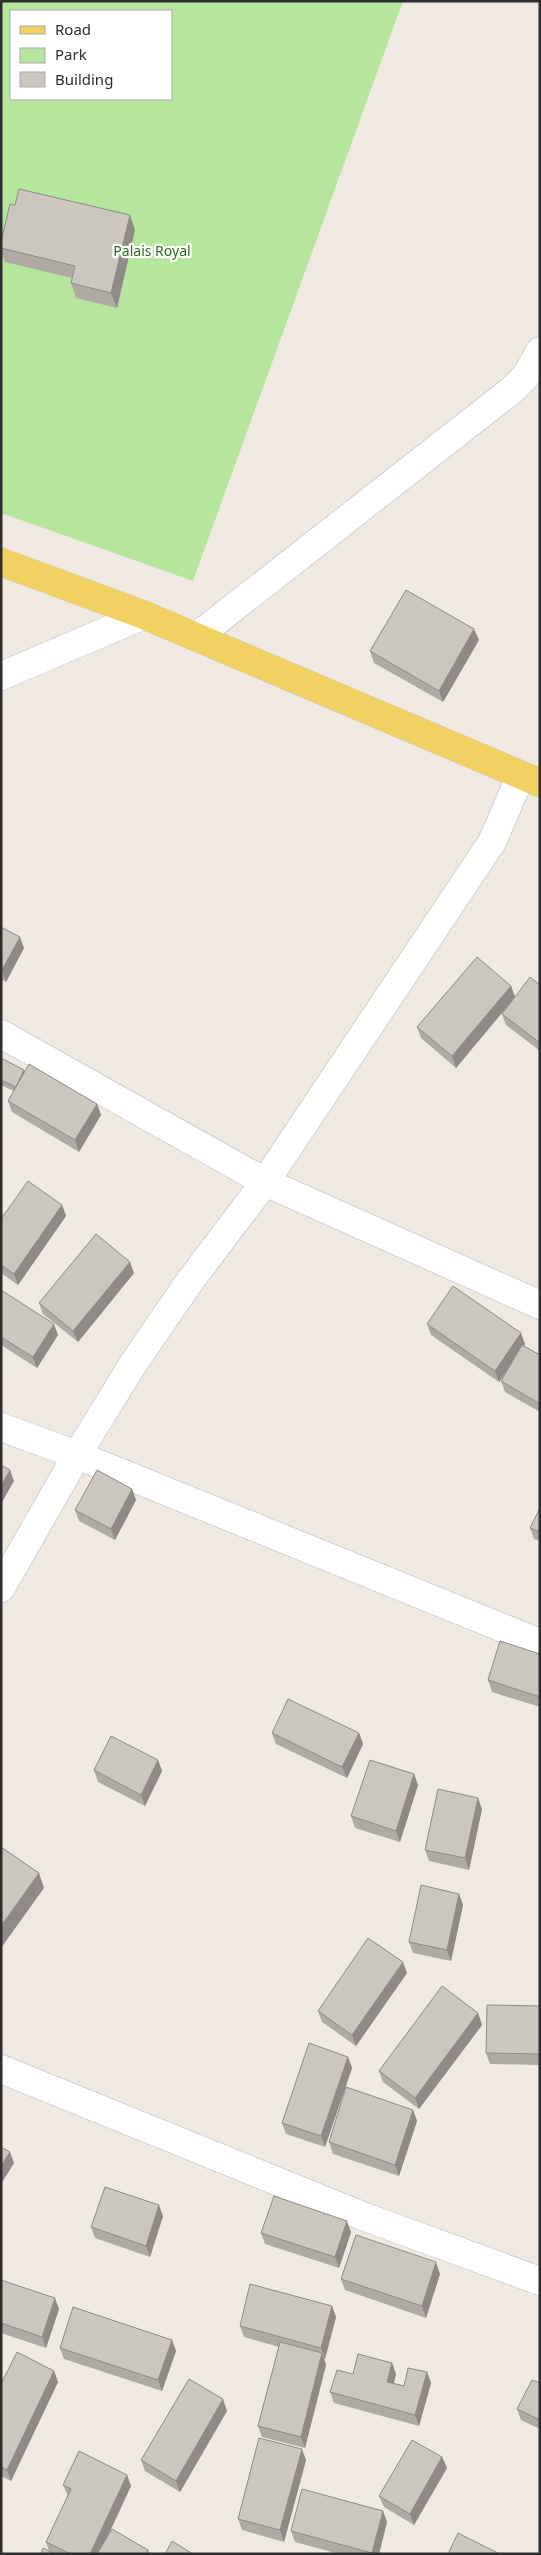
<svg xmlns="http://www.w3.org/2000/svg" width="541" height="2555" viewBox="0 0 541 2555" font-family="'Noto Sans',sans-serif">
	<rect width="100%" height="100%" fill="#efe9e1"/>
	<path fill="#b6e59e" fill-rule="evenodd" d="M1 1H403L193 581 1 513ZM11 11H171V99H11Z"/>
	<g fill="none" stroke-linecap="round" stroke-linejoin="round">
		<g stroke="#b4b7c1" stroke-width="29">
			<path id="street" d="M196 637 512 390 525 377 540 351
				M1 676 144 615
				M1 1034 265 1182 540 1305
				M1 1588 77 1455 133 1364 190 1281 265 1182 492 842 521 775
				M1 2069 365 2217 540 2281"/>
		</g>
		<g stroke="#b4b7c1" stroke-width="29">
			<path id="secondary" d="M1 1427 77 1455 540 1643"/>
		</g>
		<g stroke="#c9c9c9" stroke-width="29">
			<path id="primary" d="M1 562 144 615 540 783"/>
		</g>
		<use href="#street" stroke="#fff" stroke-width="28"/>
		<use href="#secondary" stroke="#fff" stroke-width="28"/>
		<use href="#primary" stroke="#f2d163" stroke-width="28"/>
	</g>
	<path fill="#afaba4" d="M15 205 135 230 117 308 76 298 71 283 72 278 5 262 1 251V242Z
		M479 640 443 702 374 663 370 651Z
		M1 927 24 948 6 982 1 979Z
		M540 985V1051L506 1025 502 1014 512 1001 456 1068 421 1038 417 1027 511 986 515 997Z
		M1 1058 25 1072 97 1104 101 1115 79 1152 12 1112 8 1101 14 1091 1 1085Z
		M62 1205 66 1216 18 1285 1 1273V1219Z
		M134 1273 78 1342 43 1314 39 1303Z
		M1 1290 58 1335 37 1368 1 1345Z
		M427 1324 525 1344 524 1346 540 1355V1412L505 1392 501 1381 510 1366 499 1382 431 1335Z
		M132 1489 136 1500 115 1540 79 1521 75 1510Z
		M540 1508V1541L534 1539 530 1528Z
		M540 1654V1707L492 1692 488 1680Z
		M272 1733H359L363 1744 347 1778 276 1744Z
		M158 1760 162 1771 145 1806 98 1782 94 1770Z
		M414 1774 418 1785 400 1842 355 1828 351 1816Z
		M482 1809 469 1870 429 1861 425 1850Z
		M459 1894 463 1905 451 1961 413 1953 409 1942Z
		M407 1973 356 2046 322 2022 318 2011Z
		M540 2006V2065L490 2064 486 2053Z
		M478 2013 482 2025 419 2109 383 2082 379 2071Z
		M348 2057 352 2068 325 2147 286 2134 282 2123Z
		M413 2110 417 2121 399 2176 333 2154 329 2142Z
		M163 2216 150 2257 95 2238 91 2227Z
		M351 2232 339 2268 265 2244 261 2233Z
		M440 2274 426 2318 345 2290 341 2279Z
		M1 2280 59 2309 46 2348 1 2333Z
		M332 2306 336 2317 325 2359H324L326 2365 305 2448 262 2437 258 2426 279 2347 244 2337 240 2326Z
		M172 2340 176 2351 162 2391 64 2359 60 2348Z
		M392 2363 396 2374 394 2383 404 2386 427 2372 431 2383 419 2426 334 2403 330 2392 353 2374Z
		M54 2371 58 2382 11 2481 1 2476V2384Z
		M540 2383V2429L521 2420 517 2409Z
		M227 2411 180 2492 145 2471 141 2460Z
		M442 2457 447 2468 414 2525 384 2507 379 2496Z
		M306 2460 284 2542 242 2530 238 2519Z
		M127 2475 131 2486 108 2536 148 2550 150 2554H41L49 2551 46 2542 68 2496 63 2485Z
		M387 2522 379 2554H339L295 2542 291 2531Z"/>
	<path fill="#8e8b86" d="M130 215 135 230 117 308 111 293Z
		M474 629 479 640 443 702 439 691Z
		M20 937 24 948 6 982 2 970Z
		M511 986 515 997 456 1068 452 1056Z
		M24 1070 26 1076 16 1087Z
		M97 1104 101 1115 79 1152 75 1140Z
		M62 1205 66 1216 18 1285 14 1274Z
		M130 1262 134 1273 78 1342 73 1331Z
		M54 1324 58 1335 37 1368 33 1357Z
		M521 1333 525 1344 499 1382 495 1371Z
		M10 1470 14 1481 1 1504V1486Z
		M132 1489 136 1500 115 1540 111 1529Z
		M359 1733 363 1744 347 1778 342 1767Z
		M158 1760 162 1771 145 1806 141 1795Z
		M414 1774 418 1785 400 1842 396 1831Z
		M478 1798 482 1809 469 1870 465 1858Z
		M39 1873 44 1888 1 1948V1926Z
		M459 1894 463 1905 451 1961 447 1950Z
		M403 1962 407 1973 356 2046 352 2035Z
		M478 2013 482 2025 419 2109 415 2098Z
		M348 2057 352 2068 325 2147 321 2136Z
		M413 2110 417 2121 399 2176 395 2165Z
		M10 2152 14 2163 1 2184V2166Z
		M159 2205 163 2216 150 2257 146 2246Z
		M347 2221 351 2232 339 2268 335 2257Z
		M436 2262 440 2274 426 2318 422 2306Z
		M55 2298 59 2309 46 2348 42 2337Z
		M332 2306 336 2317 325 2359 321 2348Z
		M172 2340 176 2351 162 2391 158 2380Z
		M322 2353 326 2365 305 2448 301 2437Z
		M392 2363 396 2374 391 2393 387 2382Z
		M54 2371 58 2382 11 2481 7 2470Z
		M427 2372 431 2383 419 2426 415 2415Z
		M223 2399 227 2411 180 2492 176 2481Z
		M302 2449 306 2460 284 2542 280 2530Z
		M442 2457 447 2468 414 2525 410 2514Z
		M127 2475 131 2486 99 2554H90Z
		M383 2511 387 2522 379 2554H373L372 2553Z"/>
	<path fill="#cbc7bf" stroke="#8e8b86" d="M19 189 130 215 111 293 71 283 75 266 1 248V242L10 204 15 205Z
		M406 590 474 629 439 691 370 651Z
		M1 927 20 937 2 970H1Z
		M477 957 511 986 452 1056 417 1027Z
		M530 977 540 985V1043L502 1014Z
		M1 1058 24 1070 16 1087 1 1080Z
		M29 1064 97 1104 75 1140 8 1101Z
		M28 1181 62 1205 14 1274 1 1265V1219Z
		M96 1234 130 1262 73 1331 39 1303Z
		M453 1286 521 1333 495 1371 427 1324Z
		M1 1290 54 1324 33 1357 1 1337Z
		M522 1345 540 1355V1404L501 1381Z
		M1 1465 10 1470 1 1486Z
		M97 1470 132 1489 111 1529 75 1510Z
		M540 1508V1532L530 1528Z
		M500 1641 540 1654V1697L488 1680Z
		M288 1699 359 1733 342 1767 272 1733Z
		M111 1736 158 1760 141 1795 94 1770Z
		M370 1760 414 1774 396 1831 351 1816Z
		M438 1789 478 1798 465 1858 425 1850Z
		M1 1847 39 1873 1 1926Z
		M421 1885 459 1894 447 1950 409 1942Z
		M368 1938 403 1962 352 2035 318 2011Z
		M442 1986 478 2013 415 2098 379 2071Z
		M487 2005 540 2006V2054L486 2053Z
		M309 2043 348 2057 321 2136 282 2123Z
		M346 2087 413 2110 395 2165 329 2142Z
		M1 2147 10 2152 1 2166Z
		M105 2187 159 2205 146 2246 91 2227Z
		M274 2196 347 2221 335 2257 261 2233Z
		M356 2235 436 2262 422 2306 341 2279Z
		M1 2280 55 2298 42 2337 1 2323Z
		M250 2284 332 2306 321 2348 240 2326Z
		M73 2307 172 2340 158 2380 60 2348Z
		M280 2342 322 2353 301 2437 258 2426Z
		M17 2352 54 2371 7 2470 1 2467V2384Z
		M358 2354 392 2363 387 2382 404 2386 408 2368 427 2372 415 2415 330 2392 337 2370 353 2374Z
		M189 2379 223 2399 176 2481 141 2460Z
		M532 2380 540 2383V2420L517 2409Z
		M259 2438 302 2449 280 2530 238 2519Z
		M412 2440 442 2457 410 2514 379 2496Z
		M79 2451 127 2475 90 2554H71L46 2542 71 2489 63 2485Z
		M302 2489 383 2511 372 2553 291 2531Z
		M112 2529 148 2550 146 2554H97Z
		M458 2533 500 2554H448Z
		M172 2541 193 2554H165Z
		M43 2548 55 2554H41Z"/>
	<g text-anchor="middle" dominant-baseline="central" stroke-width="4.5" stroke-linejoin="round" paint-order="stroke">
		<g font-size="14" fill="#2c6e1b" stroke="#fff">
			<text x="152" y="250">Palais Royal</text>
		</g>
	</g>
	<rect width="541" height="2555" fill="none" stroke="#2e2e2e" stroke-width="5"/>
	<rect x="10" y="10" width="162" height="90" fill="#ffffff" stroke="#ababab"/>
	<rect x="20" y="26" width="25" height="8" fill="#f2d163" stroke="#ababab"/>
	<text x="55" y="35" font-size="15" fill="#2e2e2e">Road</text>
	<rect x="20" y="48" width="25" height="15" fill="#b6e59e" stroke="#ababab"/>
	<text x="55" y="60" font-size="15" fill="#2e2e2e">Park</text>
	<rect x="20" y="72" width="25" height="15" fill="#cbc7bf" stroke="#ababab"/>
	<text x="55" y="85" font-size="15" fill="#2e2e2e">Building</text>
</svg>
